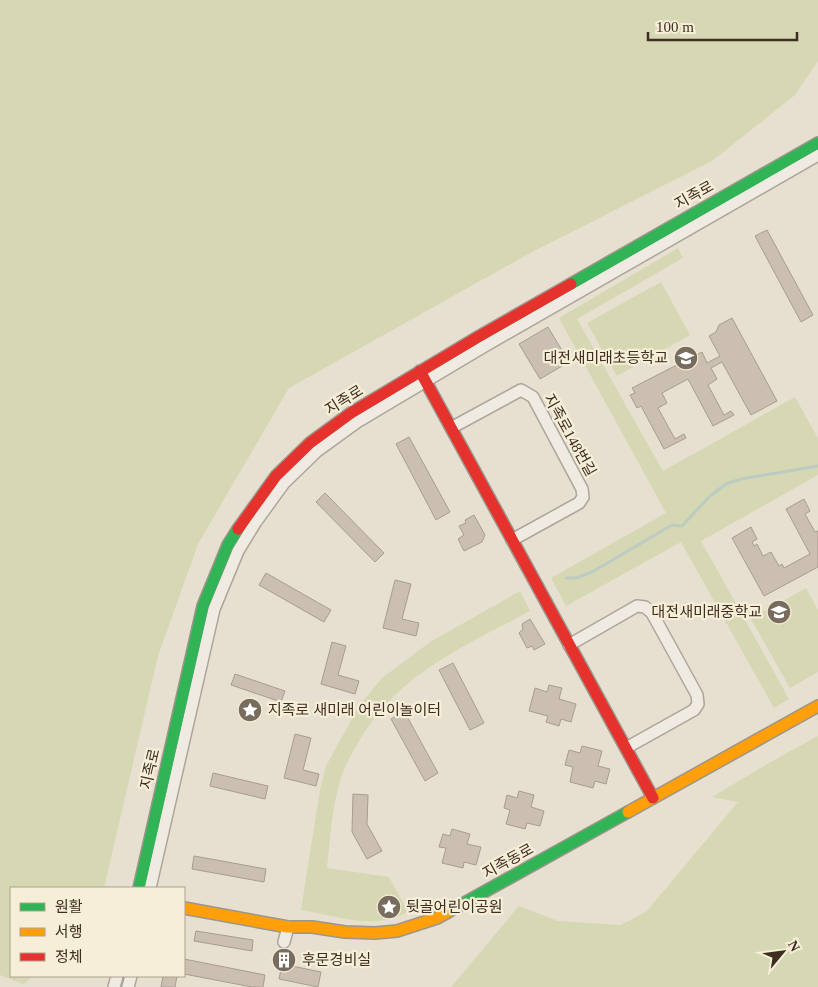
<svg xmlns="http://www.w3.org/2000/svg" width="818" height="987" viewBox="0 0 818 987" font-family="'Times New Roman','Noto Sans KR',serif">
	<rect width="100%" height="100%" fill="#e7e0d1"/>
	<path fill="#d6d7b3" d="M0 0H818V61L795 95 712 161 532 252 289 388 198 544 158 656 104 888H11V976H34L23 984 0 975Z
		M678 248 683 258 577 319 663 471 795 397 818 438V475L701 541 789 699 774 708 681 542 566 606 551 578 666 513 559 318Z
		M661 282 690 335 617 376 587 323Z
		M806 588 818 610V672L790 688 751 619Z
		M520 591 530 611C463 647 397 674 358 743 351 755 344 767 340 781 332 808 330 839 327 868L389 877 408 912C370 931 340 916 301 910L320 790 326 766 360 704 382 678 430 642Z
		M818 736V987H451L519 906 558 921 621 925 647 911 738 802 712 797 774 760Z"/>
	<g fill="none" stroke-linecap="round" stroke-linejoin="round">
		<path stroke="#bcccc2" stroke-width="3" d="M566 578H576L592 572 672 525 682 526 710 496 726 484 741 479 818 466"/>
	</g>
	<path fill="#cbbfb2" stroke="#a89c90" d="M767 230 813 315 801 322 755 236Z
		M732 318 777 401 751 415 722 362 711 368 717 379 708 385 724 415 731 411 734 415 713 426 688 379 662 393 667 403 658 408 675 439 684 434 686 438 664 449 641 406 637 408 630 395 635 393 632 388 702 352 707 363 720 356 709 336 716 332 719 325Z
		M548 327 569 362 540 379 519 344Z
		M409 437 450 512 436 520 396 444Z
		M325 493 384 553 375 562 316 502Z
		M804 499 810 511 805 514 815 532 818 531V567L764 596 732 538 751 527 757 539 752 542 754 546 757 544 763 556 771 552 779 566 782 564 784 568 810 554 786 509Z
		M474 515 485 535 482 542 464 551 458 539 464 535 459 526 466 523 465 520Z
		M266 573 331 610 324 622 259 585Z
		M395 580 411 584 402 619 419 623 416 636 383 628Z
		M530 619 545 644 534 650 532 646 527 648 519 633 523 629 522 624Z
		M332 642 346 646 338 675 359 681 355 694 321 684Z
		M453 663 484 723 470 730 439 670Z
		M235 674 285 691 281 702 231 685Z
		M549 685 562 688 559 699 576 704 571 722 561 719 559 726 546 722 548 716 529 711 535 688 547 692Z
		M404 711 438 773 425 781 391 719Z
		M295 734 311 738 303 770 319 774 316 786 284 778Z
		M582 746 602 751 598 766 610 769 606 784 595 781 593 788 570 782 573 767 565 765 569 750 580 753Z
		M213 773 268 786 265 799 210 786Z
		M519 791 534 795 531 807 544 811 540 826 527 823 525 829 506 824 510 810 504 808 507 795 517 798Z
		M353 794 368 795 367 824 382 851 367 859 352 832Z
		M452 829 470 834 467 844 481 847 476 865 464 862 463 868 442 863 446 848 439 847 443 834 450 836Z
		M194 856 266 869 264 882 192 869Z
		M196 931 253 940 252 951 194 941Z
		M280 956 289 957 288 964 279 963Z
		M184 959 265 975 263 987H252L184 974Z
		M282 964 321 972 318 987 279 979Z
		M163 976H177L175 987H161Z"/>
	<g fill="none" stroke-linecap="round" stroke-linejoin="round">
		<g stroke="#ada599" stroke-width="14">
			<path id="street" d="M451 428 521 390 533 397 582 489 583 497 579 503 512 540
				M569 645 637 606 645 607 652 613 697 695 698 704 694 710 626 748
				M150 888 214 609 238 551 255 523 284 483 317 451 357 422 483 347 818 155
				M284 942 288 927
				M114 987 117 976
				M128 987 131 976"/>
		</g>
		<g stroke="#9c958a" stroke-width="14">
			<path id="fast" d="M571 284 818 143
				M139 888 203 606 228 545 238 529
				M448 912 628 812"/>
		</g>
		<g stroke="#9c958a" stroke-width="14">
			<path id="slow" d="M628 812 818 706
				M184 908 288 927H312L345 932 375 933 397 931 437 918 448 912"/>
		</g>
		<g stroke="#9c958a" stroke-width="14">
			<path id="jam" d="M420 371 653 798
				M238 529 276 476 310 443 351 413 478 337 571 284"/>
		</g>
		<use href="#street" stroke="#efebe3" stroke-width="11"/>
		<use href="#fast" stroke="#30b455" stroke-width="11"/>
		<use href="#slow" stroke="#ff9f0a" stroke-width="11"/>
		<use href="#jam" stroke="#e5322d" stroke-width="11"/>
	</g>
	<defs>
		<g id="school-disc" transform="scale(1.25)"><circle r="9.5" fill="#786c5e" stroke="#f7eed8"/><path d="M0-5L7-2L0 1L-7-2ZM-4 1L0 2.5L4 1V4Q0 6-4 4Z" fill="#fff"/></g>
		<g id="sight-disc" transform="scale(1.25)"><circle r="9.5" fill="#786c5e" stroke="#f7eed8"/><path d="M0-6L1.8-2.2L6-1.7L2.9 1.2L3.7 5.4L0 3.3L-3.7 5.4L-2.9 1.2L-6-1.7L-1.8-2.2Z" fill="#fff"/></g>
		<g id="building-disc" transform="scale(1.25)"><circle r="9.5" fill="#786c5e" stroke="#f7eed8"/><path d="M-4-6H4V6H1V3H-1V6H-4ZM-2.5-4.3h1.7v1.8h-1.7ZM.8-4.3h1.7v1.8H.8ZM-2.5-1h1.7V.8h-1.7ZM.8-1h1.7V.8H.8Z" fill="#fff"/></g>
	</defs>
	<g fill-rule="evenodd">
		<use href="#school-disc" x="686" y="358"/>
		<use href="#school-disc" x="779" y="612"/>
		<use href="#sight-disc" x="250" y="710"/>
		<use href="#sight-disc" x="389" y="907"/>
		<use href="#building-disc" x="284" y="960"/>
	</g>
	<g text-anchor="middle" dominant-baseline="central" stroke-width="4.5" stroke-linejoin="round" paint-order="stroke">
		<g font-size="15" fill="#3d2e20" stroke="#f7eed8">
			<text transform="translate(694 195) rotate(-29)">지족로</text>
			<text transform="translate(344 400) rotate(-32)">지족로</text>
			<text transform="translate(570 435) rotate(61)">지족로148번길</text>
			<text transform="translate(150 769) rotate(-77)">지족로</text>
			<text transform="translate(508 861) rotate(-29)">지족동로</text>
		</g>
		<g font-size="15" fill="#3d2e20" stroke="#f7eed8" text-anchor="start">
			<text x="668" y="358" text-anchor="end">대전새미래초등학교</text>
			<text x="762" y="612" text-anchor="end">대전새미래중학교</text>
			<text x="268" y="710">지족로 새미래 어린이놀이터</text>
			<text x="406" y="907">뒷골어린이공원</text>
			<text x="302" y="960">후문경비실</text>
		</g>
	</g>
	<rect x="10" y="887" width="175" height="90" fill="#f7eed8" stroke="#ada18e"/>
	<rect x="20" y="903" width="25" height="8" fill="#30b455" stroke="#ada18e"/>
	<text x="55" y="912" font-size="15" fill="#3d2e20">원활</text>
	<rect x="20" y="928" width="25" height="8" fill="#ff9f0a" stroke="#ada18e"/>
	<text x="55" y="937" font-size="15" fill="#3d2e20">서행</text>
	<rect x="20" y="953" width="25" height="8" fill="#e5322d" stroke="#ada18e"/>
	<text x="55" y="962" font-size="15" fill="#3d2e20">정체</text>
	<g transform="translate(783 952) rotate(61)" stroke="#f7eed8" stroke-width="4" paint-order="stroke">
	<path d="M0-4L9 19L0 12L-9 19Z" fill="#3d2e20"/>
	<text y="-8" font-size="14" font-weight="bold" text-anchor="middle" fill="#3d2e20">N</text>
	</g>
	<path d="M648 32v8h149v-8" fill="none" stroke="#3d2e20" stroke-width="2.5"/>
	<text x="656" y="32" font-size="15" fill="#3d2e20" stroke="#f7eed8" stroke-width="4" paint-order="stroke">100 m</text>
</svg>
